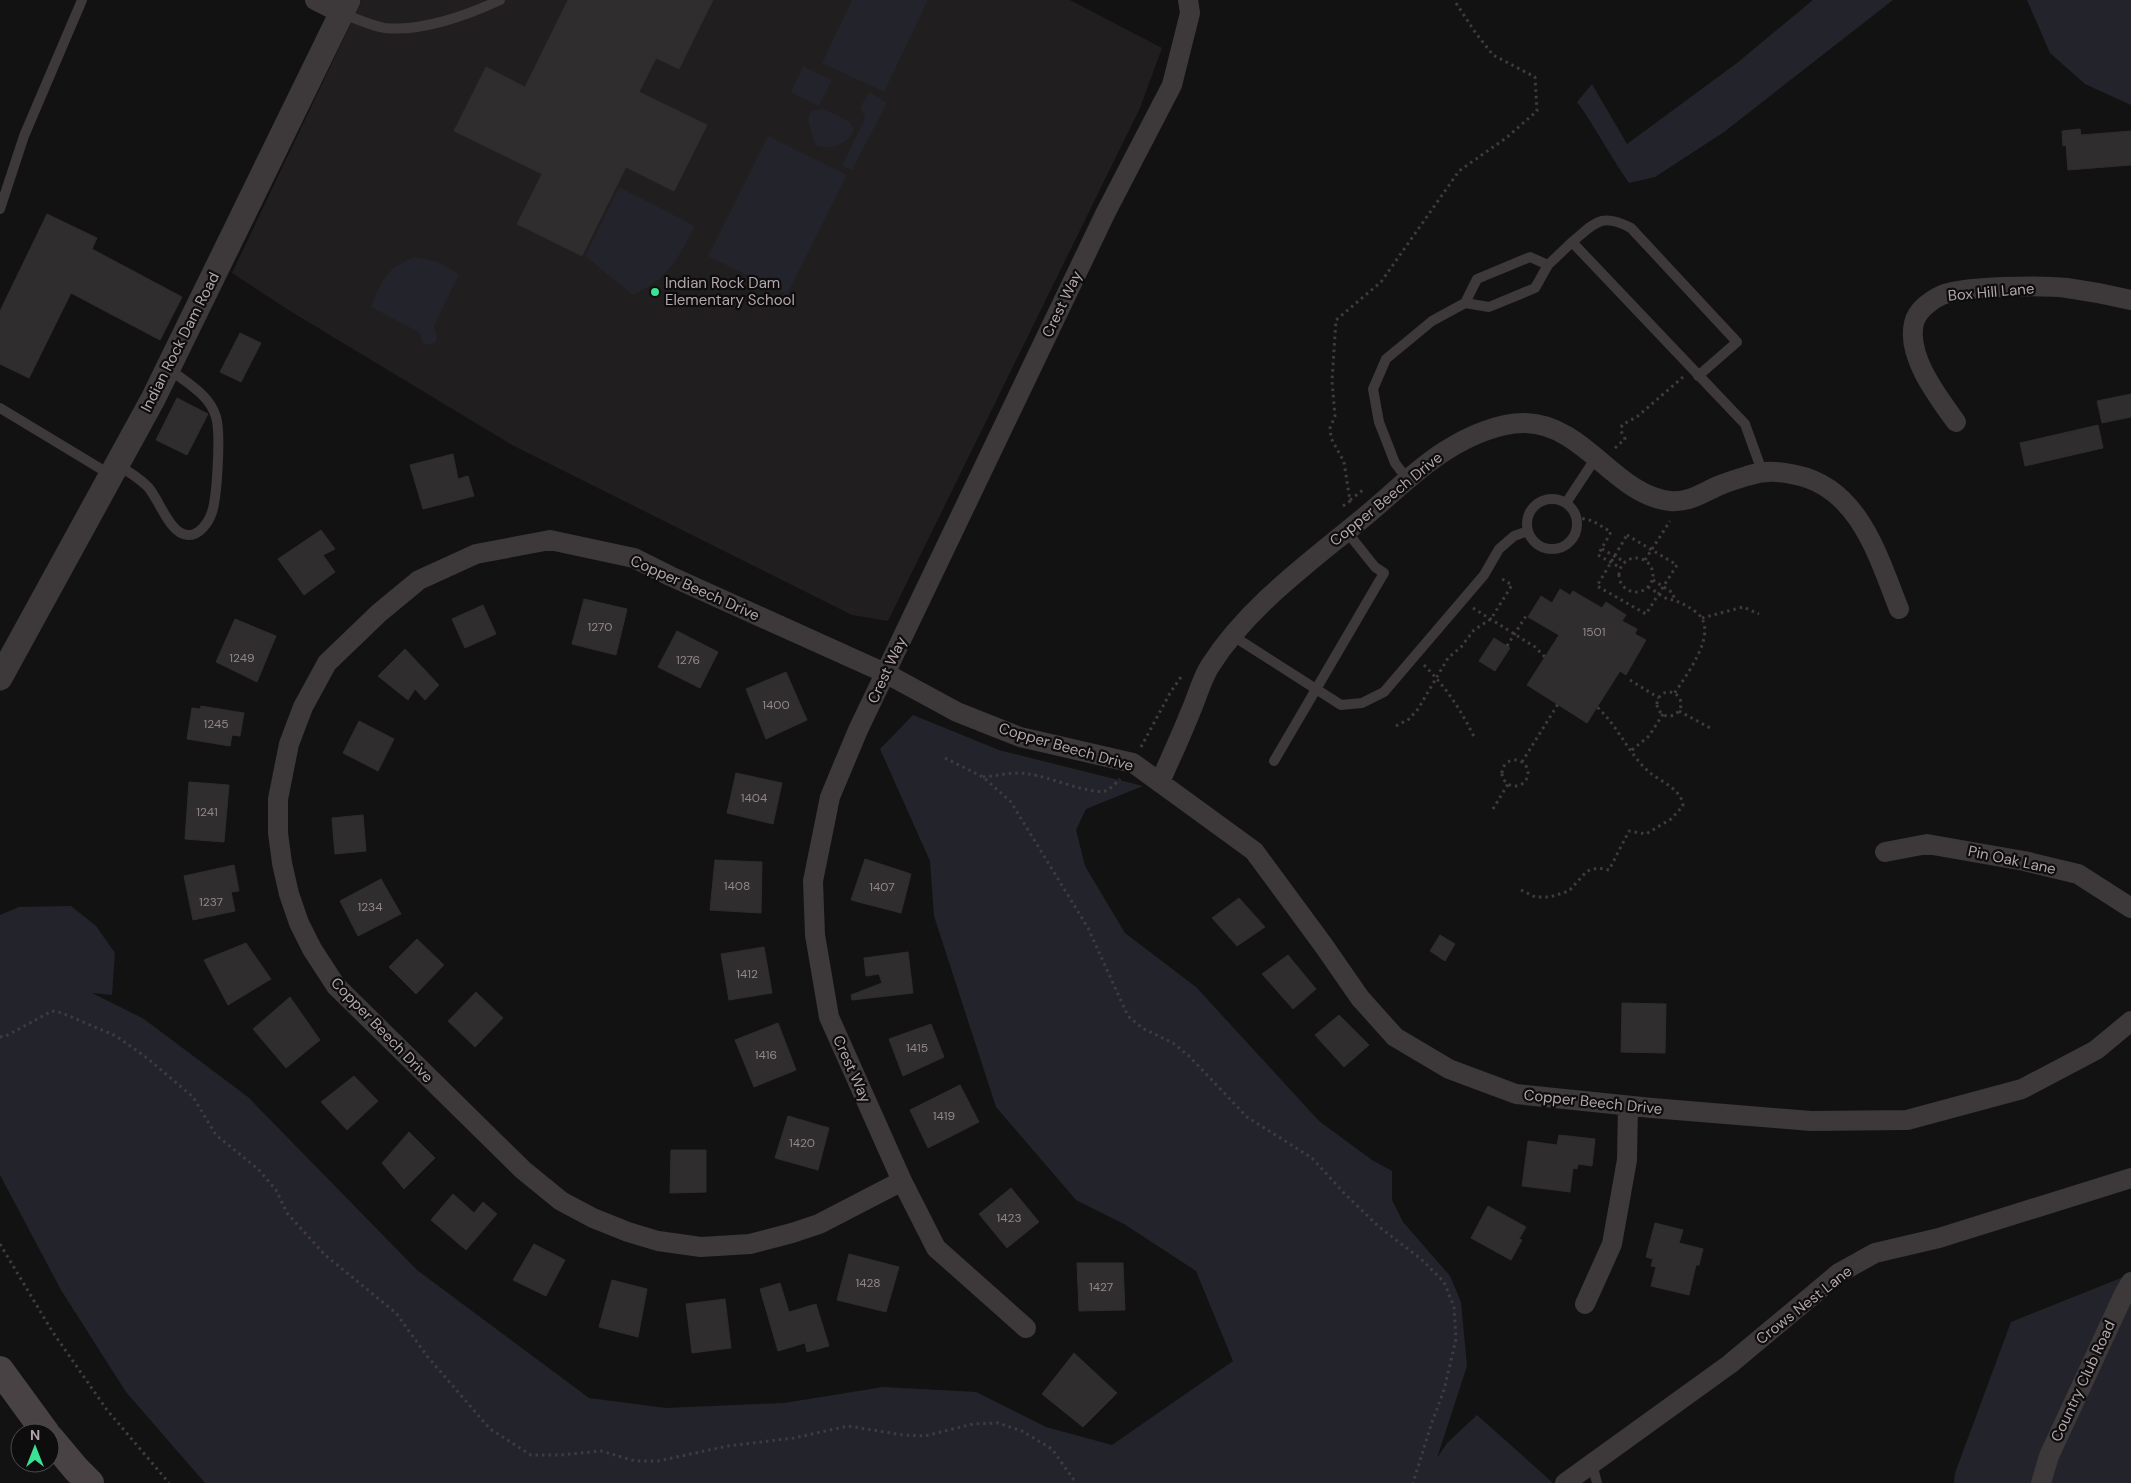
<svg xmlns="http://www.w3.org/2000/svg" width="2131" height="1483" viewBox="0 0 2131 1483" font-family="'DM Sans',sans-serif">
	<rect width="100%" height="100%" fill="#131212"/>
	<path fill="#201e1e" d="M362 0H1070L1162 48 1140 108 888 621 852 615 512 445 290 311 232 273Z"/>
	<path fill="#23232b" d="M852 0H928L884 92 822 63Z
		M1813 0H1893L1724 132 1655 177 1629 183C1610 156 1596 128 1577 102L1592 84 1627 144 1737 63Z
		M2027 0H2131V105L2085 84 2050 53Z
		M803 66 832 80 819 106 791 92Z
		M870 92 887 103 852 170 842 166 865 118 860 107Z
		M824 109 850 122 854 130C847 145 831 151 815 145L808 119 811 111Z
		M768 136 847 175 787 295 708 256Z
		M619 187 695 226C676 261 671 276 633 295L585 256Z
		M414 257 438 262 459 274 434 326 437 337 436 342 426 345 422 342 420 333 371 307C383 279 384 270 414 257Z
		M913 715 999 750 1143 786 1086 809 1076 830 1085 866 1125 933 1196 987 1319 1121 1372 1160 1392 1171V1200L1403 1222 1450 1276 1461 1302 1467 1366 1437 1458 1447 1443 1477 1415 1553 1483H205L126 1392 61 1290 0 1175V915L19 907 71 906 96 926 115 953 112 995 92 993 144 1019 248 1097 417 1270 589 1398 666 1408 784 1403 883 1387 976 1392 1046 1427 1112 1445 1233 1361 1196 1271 1124 1224 1076 1200 996 1107 934 916 930 861 880 749Z
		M2131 1274V1483H1954L1955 1473 2011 1322Z"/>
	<path fill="#2f2d2d" stroke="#2f2c2d" d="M568 0H713L679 69 656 58 639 92 707 125 674 191 626 167 582 256 517 224 542 174 454 131 486 67 525 87Z
		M2080 129 2081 135 2131 131V165L2068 170 2066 145 2063 146 2062 131Z
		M47 214 97 238 92 249 182 297 160 340 71 293 29 378 0 364V311Z
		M240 333 261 343 241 382 220 372Z
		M2131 394V417L2102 423 2097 401Z
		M177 398 208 414 187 455 156 440Z
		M2098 425 2103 448 2025 466 2020 443Z
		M453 454 458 479 468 476 474 496 423 509 410 465Z
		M321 530 335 549 323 555 335 572 304 595 278 559Z
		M1560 589 1570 595 1573 591 1602 608 1606 602 1626 615 1622 621 1637 629 1635 634 1646 640 1626 675 1620 671 1587 723 1527 685 1559 635 1528 617 1541 596 1552 603Z
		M584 599 627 609 616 655 572 644Z
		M483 605 496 634 465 648 452 619Z
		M235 619 276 636 257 682 216 662Z
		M677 631 718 652 700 688 658 667Z
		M1494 638 1510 648 1495 671 1479 661Z
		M405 649 439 685 425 700 415 689 408 700 378 676Z
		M786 672 807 720 766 739 746 689Z
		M201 706 244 713 240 736 232 735 230 746 187 739 192 708 200 709Z
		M359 721 394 739 378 771 343 753Z
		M736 773 782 783 773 824 727 813Z
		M189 782 229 785 224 842 185 839Z
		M363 815 366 851 335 854 332 818Z
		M865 859 911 874 901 913 851 900Z
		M715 860 762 862 761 913 710 910Z
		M234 865 239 891 231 892 235 911 193 920 184 876Z
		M381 879 401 914 358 936 340 901Z
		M1239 898 1265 927 1237 946 1212 918Z
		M1440 935 1455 944 1445 961 1430 951Z
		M417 939 444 965 416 994 389 967Z
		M246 943 271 979 228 1005 204 960Z
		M764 947 772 993 729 1000 721 954Z
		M908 952 913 993 852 1000 851 995 882 983 879 974 866 976 864 958Z
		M1288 955 1316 989 1293 1009 1262 974Z
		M476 992 503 1018 475 1047 448 1021Z
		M290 997 320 1040 286 1068 253 1029Z
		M1622 1003 1666 1004 1665 1053 1621 1052Z
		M1339 1015 1369 1045 1344 1067 1315 1035Z
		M778 1023 796 1070 754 1087 735 1040Z
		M931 1024 944 1057 903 1076 889 1039Z
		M354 1076 378 1101 347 1130 321 1102Z
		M960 1085 979 1122 928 1148 910 1110Z
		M788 1116 829 1128 818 1170 775 1158Z
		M409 1132 435 1158 404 1189 382 1163Z
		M1559 1135 1595 1139 1592 1166 1578 1164 1577 1169 1573 1168 1570 1192 1522 1186 1528 1141 1557 1145Z
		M671 1150H706V1192L670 1193Z
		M1011 1188 1039 1222 1007 1248 979 1214Z
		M453 1194 474 1213 483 1202 497 1214 466 1250 431 1220Z
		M1488 1206 1526 1227 1519 1239 1522 1240 1511 1260 1471 1238Z
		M1655 1223 1683 1230 1679 1243 1703 1249 1699 1265H1696L1689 1295 1651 1286 1656 1267 1651 1266 1653 1259 1646 1257Z
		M534 1244 565 1260 546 1296 513 1280Z
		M849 1254 899 1267 886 1312 837 1300Z
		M1077 1263H1123L1125 1310 1079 1311Z
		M612 1280 647 1289 638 1337 599 1327Z
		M780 1283 789 1312 816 1304 829 1346 807 1352 805 1343 778 1351 760 1289Z
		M725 1299 731 1348 692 1353 686 1304Z
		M1074 1353 1117 1393 1083 1427 1042 1394Z"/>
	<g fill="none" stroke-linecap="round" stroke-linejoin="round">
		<path stroke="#413b3e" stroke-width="3" stroke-dasharray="2.5 4" stroke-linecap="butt" d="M1615 448 1625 439 1621 431 1622 425 1638 416 1683 377
			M1350 500 1363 490
			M1343 506 1350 501 1344 462 1331 438 1330 428 1335 416 1332 381 1336 320 1381 282 1459 171 1506 138 1537 111 1535 77 1493 55 1475 32 1454 0
			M1576 517 1593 521 1611 532 1598 555 1621 568
			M1627 535 1677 565 1646 614 1597 586Z
			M1602 549 1625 562
			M1619 575a17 17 0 1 1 34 0a17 17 0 1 1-34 0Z
			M1645 560 1670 521
			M1653 580 1673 593 1674 598
			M1648 587C1654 590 1662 597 1668 599 1679 601 1686 605 1696 612 1721 631 1686 675 1674 694
			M1473 608 1535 647 1545 657
			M1702 618 1743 607 1759 614
			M1507 646 1526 616
			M1424 665C1445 686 1462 711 1475 739
			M1630 680 1659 698
			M1657 704a12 12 0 1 1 24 0a12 12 0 1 1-24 0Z
			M1679 711 1712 729
			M1396 726 1409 719 1418 709 1448 658 1461 647 1474 630 1491 619 1512 585 1499 577
			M1141 747 1170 693 1183 674
			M1632 750 1649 736 1663 714
			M945 758 983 777 1011 802 1088 928 1128 1016 1142 1028 1173 1043 1189 1056 1247 1117 1312 1158 1343 1192 1378 1226 1421 1259 1444 1282 1454 1307 1456 1339 1444 1390 1432 1422 1413 1483
			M1502 773a13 13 0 1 1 26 0a13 13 0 1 1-26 0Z
			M1522 762 1558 704
			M983 777C997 776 1014 771 1029 774 1047 776 1091 795 1105 791 1111 789 1116 783 1120 779
			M1493 809 1508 784
			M1521 890 1535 897H1550L1569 891 1587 871 1598 868 1609 870 1629 831 1646 834 1671 819 1683 806C1682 789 1661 782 1649 772 1628 753 1618 726 1597 707
			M0 1037 6 1036 52 1011 62 1013 116 1036 147 1058 193 1097 216 1135 258 1169 276 1190 287 1213 325 1255 396 1313 427 1356 490 1429 531 1455H561L601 1451 635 1461H658L728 1446 794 1438 848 1426 903 1435 925 1436 973 1424 998 1423 1022 1431 1052 1449 1076 1483
			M0 1244 52 1331 107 1410 169 1483"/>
		<path stroke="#3d383a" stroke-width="10" d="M341 13C355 18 371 26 385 28 421 32 468 15 500 0
			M0 209 24 136 82 0
			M1572 242C1595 223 1601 212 1631 228L1737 342 1698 376
			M1465 303 1477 279 1530 257 1548 265 1572 242 1745 424 1762 471
			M0 408 111 475
			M117 465C128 471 139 478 148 487 159 499 170 535 188 535 199 536 209 522 212 512 217 497 221 433 216 417 210 395 186 382 169 369
			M1408 480 1395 463 1379 422 1373 389 1386 359 1432 321 1465 303 1489 307 1535 288 1548 265
			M1527 524a25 25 0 1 1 50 0a25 25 0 1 1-50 0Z
			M1566 503 1597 456
			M1233 636 1341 705 1362 703 1384 692 1484 575 1499 549 1514 536 1528 531
			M1274 761 1384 573 1375 567 1347 532
			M1592 1464 1597 1483"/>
		<path stroke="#3d383a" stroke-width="20" d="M315 0 341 13
			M1956 422C1938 397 1906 356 1914 323 1917 310 1931 300 1942 295 1965 286 2042 285 2067 288 2089 291 2110 295 2131 300
			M1160 782C1170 759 1181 736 1190 713 1197 698 1201 680 1210 666 1248 606 1309 563 1363 518 1390 496 1415 470 1445 451 1467 437 1499 422 1526 423 1585 425 1615 495 1670 501 1688 503 1702 493 1718 486 1727 482 1737 479 1747 476 1764 470 1778 471 1796 475 1859 488 1878 556 1899 609
			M1885 852 1927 844 2024 861 2078 874 2131 908
			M902 1181 819 1224 792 1233 750 1244 701 1247 658 1241 628 1232 593 1218 561 1201 523 1170 336 986 312 949 299 923 289 894 282 863 278 833V799L289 744 303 707 327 663 379 613 419 580 476 554 550 540 634 558 670 576 885 673 957 712 1020 737 1133 763 1254 851 1324 946 1360 998 1395 1037 1449 1069 1516 1094 1652 1108 1811 1121 1907 1120 2022 1089 2096 1050 2131 1021
			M1585 1304 1612 1244 1627 1160 1628 1106
			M1026 1328 936 1248 902 1181 829 1017 815 935 813 881 830 797 858 730 1106 212 1172 85 1190 13 1188 0
			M1565 1483 1730 1364 1839 1273 1875 1253 1939 1238 2131 1178
			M2041 1483 2049 1456 2124 1294 2131 1282"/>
		<path stroke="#3d383a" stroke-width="25" d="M0 678 153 399 348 0"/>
		<path stroke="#484244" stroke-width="28" d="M0 1370 46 1433
			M50 1438 76 1469 90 1483"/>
	</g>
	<circle fill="#3be295" stroke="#0e0d0d" stroke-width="2" cx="655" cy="292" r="5"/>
	<g text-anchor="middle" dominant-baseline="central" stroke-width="4.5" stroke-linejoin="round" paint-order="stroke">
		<g font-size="12" fill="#92878c">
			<text x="600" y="627">1270</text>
			<text x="1594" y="632">1501</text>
			<text x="242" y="658">1249</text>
			<text x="688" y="660">1276</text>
			<text x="776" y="705">1400</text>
			<text x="216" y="724">1245</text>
			<text x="754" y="798">1404</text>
			<text x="207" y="812">1241</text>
			<text x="737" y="886">1408</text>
			<text x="882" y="887">1407</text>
			<text x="211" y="902">1237</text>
			<text x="370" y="907">1234</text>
			<text x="747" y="974">1412</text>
			<text x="917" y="1048">1415</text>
			<text x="766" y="1055">1416</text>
			<text x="944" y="1116">1419</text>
			<text x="802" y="1143">1420</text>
			<text x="1009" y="1218">1423</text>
			<text x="868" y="1283">1428</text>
			<text x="1101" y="1287">1427</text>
		</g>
		<g font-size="15" fill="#b3a5ab" stroke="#0e0d0d" text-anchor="start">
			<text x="665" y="283">Indian Rock Dam<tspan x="665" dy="17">Elementary School</tspan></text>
		</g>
		<g font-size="15" fill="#b3a5ab" stroke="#0e0d0d">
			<text transform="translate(1991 292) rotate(-5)">Box Hill Lane</text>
			<text transform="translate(1062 304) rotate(-64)">Crest Way</text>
			<text transform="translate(180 342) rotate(-63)">Indian Rock Dam Road</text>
			<text transform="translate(1386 499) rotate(-39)">Copper Beech Drive</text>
			<text transform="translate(695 588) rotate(24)">Copper Beech Drive</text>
			<text transform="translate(887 670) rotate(-65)">Crest Way</text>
			<text transform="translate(1066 747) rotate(16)">Copper Beech Drive</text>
			<text transform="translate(2012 860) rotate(12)">Pin Oak Lane</text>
			<text transform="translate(382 1030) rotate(46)">Copper Beech Drive</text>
			<text transform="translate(852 1069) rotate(66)">Crest Way</text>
			<text transform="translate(1593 1102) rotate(6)">Copper Beech Drive</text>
			<text transform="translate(1804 1305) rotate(-38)">Crows Nest Lane</text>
			<text transform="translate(2083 1381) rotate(-65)">Country Club Road</text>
		</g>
	</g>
	<g transform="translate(35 1448)"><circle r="24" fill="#0e0d0d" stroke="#504a4c"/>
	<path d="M0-4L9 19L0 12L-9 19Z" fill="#3be295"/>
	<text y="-8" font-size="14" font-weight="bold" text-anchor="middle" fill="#b3a5ab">N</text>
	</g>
</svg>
